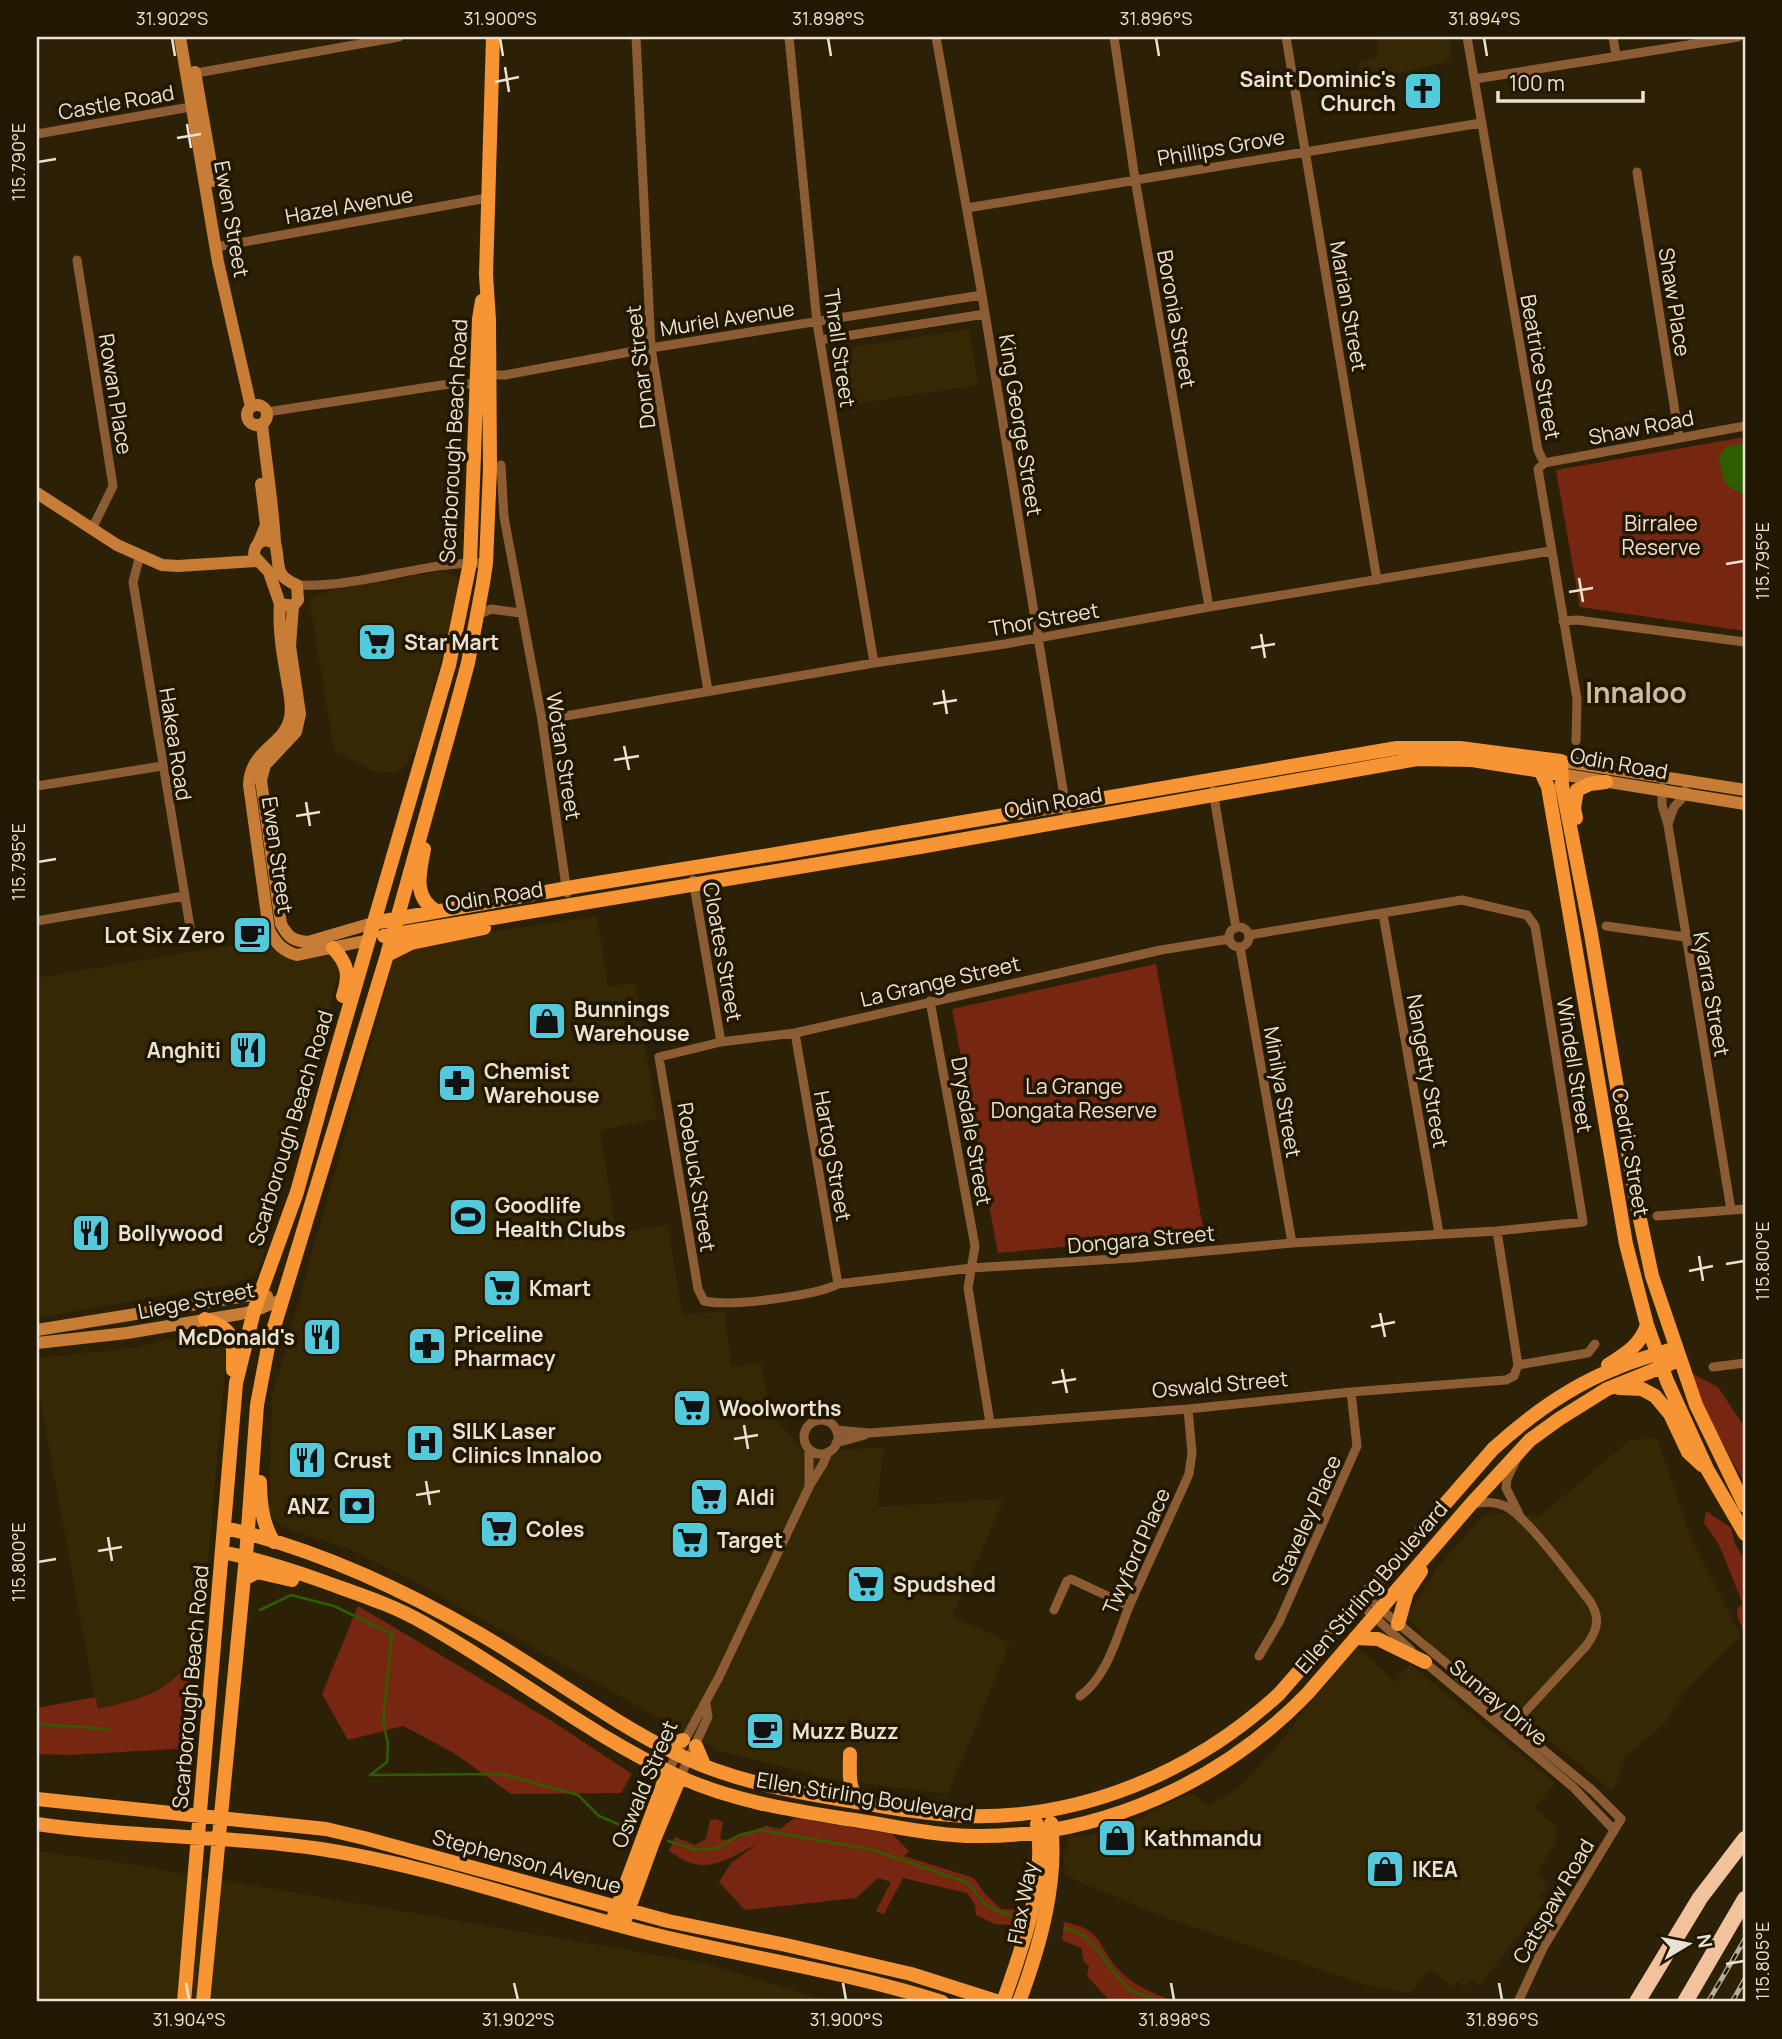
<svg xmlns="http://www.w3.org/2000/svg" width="1782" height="2039" viewBox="0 0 1782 2039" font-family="Manrope,sans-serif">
	<rect width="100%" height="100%" fill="#2c2107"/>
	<path fill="#362805" d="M1376 37H1449L1452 61 1358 82 1359 64 1379 55Z
		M969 329 978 385 843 406 835 350Z
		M445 571 456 576 460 589 418 745 404 768 395 773 371 770 334 750 309 598 335 589Z
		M597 916 608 987 635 983 657 1119 600 1130 616 1233 668 1225 682 1314 725 1312 731 1366 761 1364 770 1413 805 1453 884 1447 877 1507 1004 1499 953 1616 1010 1643 948 1794 825 1778 717 1750 414 1582 349 1549 294 1531 278 1523 271 1516 269 1509 272 1397 395 955 424 942Z
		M289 935 292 961 331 955 338 962 339 973 259 1268 253 1276 235 1283 37 1318V978Z
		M201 1332H208L220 1340 225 1352 226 1361 205 1596 195 1657 178 1678 148 1697 97 1709 37 1382V1358L134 1348Z
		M1657 1438 1691 1538 1741 1636 1687 1689 1665 1723 1627 1755 1612 1791 1431 1645 1407 1616 1436 1569 1484 1515 1490 1513 1540 1516 1630 1440Z
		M1356 1646 1395 1682 1410 1664 1555 1783 1535 1808 1559 1829 1555 1834 1557 1839 1537 1875 1549 1885 1539 1897 1544 1902 1480 1985 1471 1979 1465 1987 1457 1981 1452 1987 1430 1969 1410 1993 1369 1986 1166 1918 1066 1876 1063 1857 1069 1838 1118 1829 1182 1797 1195 1794 1208 1806 1238 1788 1267 1758Z
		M37 1851 123 1863 708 1964 830 2002H37Z"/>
	<path fill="#772711" d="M1745 437V631L1580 607 1556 470Z
		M1156 964 1204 1234 998 1253 952 1009Z
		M1689 1372 1718 1387 1745 1428V1484L1707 1415Z
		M1706 1511 1731 1528 1735 1544 1745 1560V1632L1738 1619 1737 1609 1743 1604 1719 1545 1704 1523Z
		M358 1606 555 1723 632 1774 621 1793 511 1794 454 1753 403 1726 348 1740 322 1694Z
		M195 1657 192 1748 70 1755 37 1754V1708L95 1697 98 1709C144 1698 163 1695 195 1657Z
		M795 1818 892 1834 909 1851 904 1856 974 1878 986 1895 1001 1909 1020 1910 1016 1925 995 1924 976 1915 975 1905 967 1893 903 1878 884 1914 876 1911 891 1882 878 1878 856 1898 745 1910 719 1882 731 1863 756 1845C736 1854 717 1869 694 1864 686 1863 676 1855 669 1851L675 1837 695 1845 706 1839 710 1820 717 1819 723 1822 720 1839 726 1840 766 1826 780 1829Z
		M1064 1922C1106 1931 1095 1944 1119 1970 1135 1987 1155 1994 1176 2002H1113L1109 2000 1087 1976 1089 1966 1084 1962 1081 1948 1062 1940Z"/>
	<path fill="#2e5d00" d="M1745 443V495C1721 486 1724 480 1719 457L1726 446Z"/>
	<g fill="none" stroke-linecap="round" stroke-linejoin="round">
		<path stroke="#2e5d00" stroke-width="2.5" d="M260 1610 291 1595 334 1606 392 1634 383 1722 388 1744 387 1762 370 1775 502 1774 578 1795 599 1816 627 1828
			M37 1724 108 1729
			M668 1841 697 1850 718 1848 739 1835 760 1830 874 1850 968 1883 985 1904 997 1911 1019 1918
			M1065 1928 1084 1936 1098 1950 1115 1974 1130 1990 1161 2002"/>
		<path stroke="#8c5d34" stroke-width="9" d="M636 37 651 348 708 691
			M789 37 817 323 874 663
			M936 37 982 295 1068 820
			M1114 37 1135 179 1209 607
			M1286 37 1377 580
			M1467 37 1538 450 1544 463
			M1613 37 1616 55
			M191 74 399 37
			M1475 79 1738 37
			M37 134 196 106
			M1637 172 1679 437
			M967 208 1481 123
			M216 247 487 198
			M77 260 113 486 92 529
			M820 340 985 314
			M486 375H505L651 348 982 295
			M267 412 449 384H477
			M1544 463 1538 469 1577 699 1576 741
			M1544 463 1745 426
			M501 465 504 517 542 720 567 893
			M140 555 133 582 192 939
			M297 585C361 588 423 561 486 563
			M477 615 491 609 520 613
			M1563 621 1577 620 1745 642
			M542 720 874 663 1005 644 1209 607 1551 551
			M37 786 162 766
			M1662 787V805L1668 825 1731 1210
			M1213 791 1236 928
			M1668 824 1674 807 1685 795V790
			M693 880 721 1042
			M1383 914 1439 1233
			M37 921 184 896
			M1606 926 1685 937
			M1229 937a10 10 0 1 1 20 0a10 10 0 1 1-20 0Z
			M1229 939 1161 950 795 1033 721 1042 659 1057 698 1289 704 1301C729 1307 815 1296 838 1284L972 1268 1132 1258 1292 1243 1497 1231 1583 1222 1535 926 1527 915 1462 900 1249 935
			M1240 947 1292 1243
			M930 1001 975 1246 968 1288 990 1423
			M795 1033 838 1284
			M1657 1216 1745 1209
			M1497 1231 1518 1365
			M1713 1367 1745 1363
			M804 1437a17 17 0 1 1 34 0a17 17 0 1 1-34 0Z
			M836 1430 870 1433 1188 1409 1351 1392 1506 1380 1514 1376 1518 1365 1588 1353 1595 1344
			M836 1443 865 1435
			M1516 1460 1507 1479 1506 1488 1519 1514
			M810 1485 823 1464 828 1452
			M1472 1504C1484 1502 1493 1501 1505 1506 1525 1514 1573 1580 1589 1600 1601 1617 1598 1630 1586 1646L1511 1727
			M1365 1596 1447 1664 1473 1692 1592 1790 1621 1819 1543 1948 1518 2002
			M1359 1603 1411 1650
			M1054 1610 1067 1581 1071 1579 1129 1606
			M1259 1656 1279 1622 1357 1446 1351 1392
			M1421 1659 1573 1787 1614 1830
			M1080 1696C1109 1675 1117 1634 1131 1602 1150 1559 1170 1517 1189 1474L1192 1453 1188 1409
			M668 1771 719 1677 809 1487V1451
			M680 1777 708 1717 706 1704"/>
		<path stroke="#c87d36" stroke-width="12" d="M180 37 218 262 251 407
			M195 72 214 181
			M247 415a10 10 0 1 1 20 0a10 10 0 1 1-20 0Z
			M262 424C266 464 273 503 275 543
			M37 493 117 545 162 565 178 566 256 561
			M266 540 275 543C281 564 272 575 297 585L298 600 293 606 280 604 269 572 254 556C254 547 257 542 266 540Z
			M259 542 266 525 261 484
			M280 604C278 627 282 651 286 674 288 688 293 704 290 718 285 745 250 749 249 785L269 930C276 944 283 951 297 955L369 940
			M293 606 290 646 300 714 296 732 265 765 261 780 281 924C288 937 293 941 308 942L373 923
			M1561 761 1745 790
			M1560 774 1745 804
			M37 1330 259 1294 267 1296
			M37 1343 127 1333 240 1314 254 1311 281 1300"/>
		<path stroke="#f79534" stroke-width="14" d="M1541 767V772L1548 787 1626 1244 1647 1325 1667 1381 1707 1469 1745 1534
			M1576 818 1574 808 1577 790 1590 784 1606 782
			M424 849C420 872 412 896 436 911
			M373 923 579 886 782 853 1397 748H1460L1561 761 1562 785 1591 934 1637 1205 1652 1276 1696 1405 1745 1506
			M384 936 920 847 1417 759 1472 760 1560 774
			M333 948C348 964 350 975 343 996
			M387 955 411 943 484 928
			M205 1319C237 1330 233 1340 233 1370
			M1608 1365C1625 1354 1640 1346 1647 1325
			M1619 1388 1642 1389 1655 1396 1670 1414 1688 1452 1702 1465
			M260 1482C260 1503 262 1525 274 1542
			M225 1528C313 1548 402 1589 480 1634 547 1673 608 1720 677 1754 727 1779 784 1790 838 1799 880 1806 922 1814 964 1816 1082 1820 1194 1772 1279 1694L1493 1449C1529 1416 1569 1387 1614 1369 1634 1360 1655 1355 1675 1348
			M222 1552C257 1559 291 1570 325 1582 358 1594 393 1605 424 1623 511 1672 589 1735 680 1777 732 1801 791 1810 847 1819 890 1825 934 1836 977 1836 1102 1837 1222 1782 1308 1693L1471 1504 1530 1440 1559 1419 1607 1389 1679 1360
			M244 1579 257 1572 292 1580
			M1398 1624 1407 1592 1421 1571
			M1355 1638 1378 1639 1425 1662
			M696 1746 704 1765
			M664 1747 683 1740
			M850 1754C850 1773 847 1789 861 1803
			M37 1799 326 1829 364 1838 668 1921 786 1945 911 1974 999 2002
			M37 1824C131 1838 227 1835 321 1849 431 1866 537 1905 644 1932 743 1957 845 1971 942 2002
			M614 1916 668 1771
			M625 1919 653 1842 680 1777
			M184 2002 236 1383 254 1311 297 1192 332 1066 449 665 470 563 479 319 482 301
			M203 2002 246 1556 257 1405 268 1347 387 955 454 715 468 663 483 583 486 563 490 469 489 320 486 275 493 37
			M1003 2002C1022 1949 1047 1881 1037 1824
			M1019 2002C1040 1946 1058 1883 1051 1823"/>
		<path stroke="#f1c29c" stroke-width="16" d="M1637 2002 1700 1898 1745 1839
			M1685 2002 1745 1899"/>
		<g stroke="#b7af9d" stroke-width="5">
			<path id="rail" d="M1708 2002 1745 1939
				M1732 2002 1745 1979"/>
		</g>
		<use href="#rail" stroke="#221700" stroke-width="2.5" stroke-dasharray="8" stroke-linecap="butt"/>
	</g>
	<path fill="none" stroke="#eae3d4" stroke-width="2.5" d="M172 38 175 56M500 38 503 56M828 38 831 56M1156 38 1159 56M1484 38 1487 56M505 67 509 92M495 82 519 77M187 124 191 148M177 138 201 134M38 162 56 159M1726 564 1744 561M1579 578 1583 602M1569 592 1593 588M1261 634 1265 658M1251 648 1275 644M943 690 947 714M933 704 957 700M624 746 629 770M614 760 639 756M306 802 310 826M296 816 320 812M38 862 56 859M1699 1256 1703 1281M1726 1264 1744 1261M1689 1271 1713 1266M1380 1313 1385 1337M1371 1327 1395 1322M1062 1369 1067 1393M1052 1383 1076 1379M744 1425 748 1449M734 1439 758 1435M426 1481 430 1505M416 1495 440 1491M108 1537 112 1561M98 1551 122 1547M38 1562 56 1559M1726 1964 1744 1961M186 1983 189 2000M514 1983 518 2000M843 1983 846 2000M1171 1983 1174 2000M1499 1983 1502 2000"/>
	<defs>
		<g id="church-square" transform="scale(2.0125)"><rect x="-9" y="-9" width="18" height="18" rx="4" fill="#53cadc" stroke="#221700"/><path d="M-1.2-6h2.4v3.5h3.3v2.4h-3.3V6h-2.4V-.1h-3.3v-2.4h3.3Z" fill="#111"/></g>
		<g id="supermarket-square" transform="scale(2.0125)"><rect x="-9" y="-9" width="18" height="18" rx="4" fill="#53cadc" stroke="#221700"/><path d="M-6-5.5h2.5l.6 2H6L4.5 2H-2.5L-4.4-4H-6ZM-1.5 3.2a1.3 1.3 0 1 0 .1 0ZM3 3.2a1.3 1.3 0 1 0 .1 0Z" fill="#111"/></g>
		<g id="cafe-square" transform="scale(2.0125)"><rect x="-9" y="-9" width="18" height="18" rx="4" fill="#53cadc" stroke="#221700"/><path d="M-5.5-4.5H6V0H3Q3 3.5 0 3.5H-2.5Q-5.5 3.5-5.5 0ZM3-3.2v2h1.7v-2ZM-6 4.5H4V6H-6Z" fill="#111"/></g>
		<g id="shop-square" transform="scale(2.0125)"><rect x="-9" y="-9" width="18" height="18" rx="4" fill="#53cadc" stroke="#221700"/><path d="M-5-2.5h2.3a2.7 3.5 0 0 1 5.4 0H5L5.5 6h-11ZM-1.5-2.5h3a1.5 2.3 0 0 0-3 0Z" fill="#111"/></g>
		<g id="restaurant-square" transform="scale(2.0125)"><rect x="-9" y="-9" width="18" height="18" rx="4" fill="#53cadc" stroke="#221700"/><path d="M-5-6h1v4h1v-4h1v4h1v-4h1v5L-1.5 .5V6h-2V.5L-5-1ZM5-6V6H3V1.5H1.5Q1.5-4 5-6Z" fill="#111"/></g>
		<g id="pharmacy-square" transform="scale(2.0125)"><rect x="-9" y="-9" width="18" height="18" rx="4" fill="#53cadc" stroke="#221700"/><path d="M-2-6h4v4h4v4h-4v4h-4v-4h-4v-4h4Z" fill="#111"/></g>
		<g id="stadium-square" transform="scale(2.0125)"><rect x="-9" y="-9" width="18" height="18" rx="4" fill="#53cadc" stroke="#221700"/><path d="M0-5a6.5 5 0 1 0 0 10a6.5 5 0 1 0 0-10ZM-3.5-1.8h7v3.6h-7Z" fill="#111"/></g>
		<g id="hospital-square" transform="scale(2.0125)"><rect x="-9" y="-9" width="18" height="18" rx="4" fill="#53cadc" stroke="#221700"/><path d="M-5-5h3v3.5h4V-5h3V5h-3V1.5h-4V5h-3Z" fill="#111"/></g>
		<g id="bank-square" transform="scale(2.0125)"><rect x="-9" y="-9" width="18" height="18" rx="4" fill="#53cadc" stroke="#221700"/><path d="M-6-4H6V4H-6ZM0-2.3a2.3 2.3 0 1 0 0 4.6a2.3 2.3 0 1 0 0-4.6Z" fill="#111"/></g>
	</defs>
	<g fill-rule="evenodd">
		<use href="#church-square" x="1423" y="91"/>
		<use href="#supermarket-square" x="377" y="642"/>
		<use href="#cafe-square" x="252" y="935"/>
		<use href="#shop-square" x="547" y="1021"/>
		<use href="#restaurant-square" x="248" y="1050"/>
		<use href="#pharmacy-square" x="457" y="1083"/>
		<use href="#stadium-square" x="468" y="1217"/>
		<use href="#restaurant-square" x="91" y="1233"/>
		<use href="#supermarket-square" x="502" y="1288"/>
		<use href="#restaurant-square" x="322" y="1337"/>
		<use href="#pharmacy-square" x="427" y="1346"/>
		<use href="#supermarket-square" x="692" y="1408"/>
		<use href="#hospital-square" x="425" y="1443"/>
		<use href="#restaurant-square" x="307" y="1460"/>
		<use href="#supermarket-square" x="709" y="1497"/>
		<use href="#bank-square" x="357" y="1506"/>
		<use href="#supermarket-square" x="499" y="1529"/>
		<use href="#supermarket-square" x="690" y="1540"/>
		<use href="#supermarket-square" x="866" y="1584"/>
		<use href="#cafe-square" x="765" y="1731"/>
		<use href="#shop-square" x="1117" y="1838"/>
		<use href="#shop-square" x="1385" y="1869"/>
	</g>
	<g text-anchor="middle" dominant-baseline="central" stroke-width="7" stroke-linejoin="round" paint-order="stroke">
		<g font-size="21" font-weight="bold" fill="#eae3d4" stroke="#221700" text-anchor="start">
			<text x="1396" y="79" text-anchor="end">Saint Dominic's<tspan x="1396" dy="24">Church</tspan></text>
			<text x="404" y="642">Star Mart</text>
			<text x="225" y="935" text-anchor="end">Lot Six Zero</text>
			<text x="574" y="1009">Bunnings<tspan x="574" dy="24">Warehouse</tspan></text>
			<text x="221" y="1050" text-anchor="end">Anghiti</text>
			<text x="484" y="1071">Chemist<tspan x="484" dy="24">Warehouse</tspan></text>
			<text x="495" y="1205">Goodlife<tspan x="495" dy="24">Health Clubs</tspan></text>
			<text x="118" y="1233">Bollywood</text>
			<text x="529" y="1288">Kmart</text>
			<text x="454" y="1334">Priceline<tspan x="454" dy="24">Pharmacy</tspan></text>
			<text x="295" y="1337" text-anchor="end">McDonald's</text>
			<text x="719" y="1408">Woolworths</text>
			<text x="452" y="1431">SILK Laser<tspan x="452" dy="24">Clinics Innaloo</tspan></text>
			<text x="334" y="1460">Crust</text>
			<text x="736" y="1497">Aldi</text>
			<text x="330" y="1506" text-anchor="end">ANZ</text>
			<text x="526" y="1529">Coles</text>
			<text x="717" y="1540">Target</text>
			<text x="893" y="1584">Spudshed</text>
			<text x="792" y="1731">Muzz Buzz</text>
			<text x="1144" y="1838">Kathmandu</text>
			<text x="1412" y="1869">IKEA</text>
		</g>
		<g font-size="21" fill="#eae3d4" stroke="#221700">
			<text transform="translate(116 102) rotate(-10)">Castle Road</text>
			<text transform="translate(1221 147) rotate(-10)">Phillips Grove</text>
			<text transform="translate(349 205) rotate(-10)">Hazel Avenue</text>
			<text transform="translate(232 219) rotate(80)">Ewen Street</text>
			<text transform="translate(1675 302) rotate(81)">Shaw Place</text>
			<text transform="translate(1349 306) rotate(80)">Marian Street</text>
			<text transform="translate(727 318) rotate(-9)">Muriel Avenue</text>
			<text transform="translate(1177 319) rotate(80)">Boronia Street</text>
			<text transform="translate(840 348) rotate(82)">Thrall Street</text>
			<text transform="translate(640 367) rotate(-97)">Donar Street</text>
			<text transform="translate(1541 367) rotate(80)">Beatrice Street</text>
			<text transform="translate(116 394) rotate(81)">Rowan Place</text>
			<text transform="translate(1021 425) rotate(81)">King George Street</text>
			<text transform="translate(1641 427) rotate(-11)">Shaw Road</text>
			<text transform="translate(453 441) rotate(-87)">Scarborough Beach Road</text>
			<text transform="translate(1044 619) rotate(-10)">Thor Street</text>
			<text transform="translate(176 744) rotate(81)">Hakea Road</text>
			<text transform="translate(564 756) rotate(81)">Wotan Street</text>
			<text transform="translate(1619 763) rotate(10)">Odin Road</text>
			<text transform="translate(1053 802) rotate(-10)">Odin Road</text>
			<text transform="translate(278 855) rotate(82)">Ewen Street</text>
			<text transform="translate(494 896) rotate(-9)">Odin Road</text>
			<text transform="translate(723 952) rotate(80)">Cloates Street</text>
			<text transform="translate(940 981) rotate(-13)">La Grange Street</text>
			<text transform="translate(1712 994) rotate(80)">Kyarra Street</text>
			<text transform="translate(1575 1065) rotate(81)">Windell Street</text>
			<text transform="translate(1428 1071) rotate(80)">Nangetty Street</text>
			<text transform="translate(1283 1092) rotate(80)">Minilya Street</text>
			<text transform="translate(290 1128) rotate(-73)">Scarborough Beach Road</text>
			<text transform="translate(972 1131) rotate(80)">Drysdale Street</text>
			<text transform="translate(1631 1152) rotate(80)">Cedric Street</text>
			<text transform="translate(833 1156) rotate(80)">Hartog Street</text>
			<text transform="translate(697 1177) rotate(81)">Roebuck Street</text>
			<text transform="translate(1141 1239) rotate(-5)">Dongara Street</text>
			<text transform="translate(196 1300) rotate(-11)">Liege Street</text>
			<text transform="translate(1220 1384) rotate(-5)">Oswald Street</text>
			<text transform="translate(1306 1520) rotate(-66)">Staveley Place</text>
			<text transform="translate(1136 1551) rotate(-66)">Twyford Place</text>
			<text transform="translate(1371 1587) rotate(-49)">Ellen Stirling Boulevard</text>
			<text transform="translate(190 1687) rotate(-85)">Scarborough Beach Road</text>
			<text transform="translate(1499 1702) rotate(40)">Sunray Drive</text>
			<text transform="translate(644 1784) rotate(-67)">Oswald Street</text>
			<text transform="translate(865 1796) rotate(9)">Ellen Stirling Boulevard</text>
			<text transform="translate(527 1861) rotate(15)">Stephenson Avenue</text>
			<text transform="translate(1553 1901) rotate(-60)">Catspaw Road</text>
			<text transform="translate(1022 1903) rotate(-79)">Flax Way</text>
		</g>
		<g font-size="21" fill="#f6dcd5" stroke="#221700">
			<text x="1661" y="523">Birralee<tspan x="1661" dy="24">Reserve</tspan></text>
			<text x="1074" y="1086">La Grange<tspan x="1074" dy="24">Dongata Reserve</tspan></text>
		</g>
		<g font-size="28" font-weight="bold" fill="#cbbd9f" stroke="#221700">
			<text x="1636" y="692">Innaloo</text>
		</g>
	</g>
	<rect width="1782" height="2039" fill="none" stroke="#221700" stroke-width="77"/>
	<g transform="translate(1688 1944) rotate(80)" stroke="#221700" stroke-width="5" paint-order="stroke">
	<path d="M0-5L12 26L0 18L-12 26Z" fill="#eae3d4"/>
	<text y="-10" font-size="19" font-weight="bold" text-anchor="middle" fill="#eae3d4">N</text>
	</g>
	<path d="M1498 91v10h145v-10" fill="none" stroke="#eae3d4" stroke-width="3.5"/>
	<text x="1509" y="91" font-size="21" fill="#eae3d4" stroke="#221700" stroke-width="5" paint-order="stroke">100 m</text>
	<rect x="38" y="38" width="1706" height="1962" fill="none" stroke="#eae3d4" stroke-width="2.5"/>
	<g font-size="18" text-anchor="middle" fill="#eae3d4">
		<text x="172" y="25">31.902°S</text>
		<text x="500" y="25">31.900°S</text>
		<text x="828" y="25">31.898°S</text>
		<text x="1156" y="25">31.896°S</text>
		<text x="1484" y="25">31.894°S</text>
		<text transform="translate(19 162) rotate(-90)" y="6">115.790°E</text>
		<text transform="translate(1763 561) rotate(-90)" y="6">115.795°E</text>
		<text transform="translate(19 862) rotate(-90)" y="6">115.795°E</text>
		<text transform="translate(1763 1261) rotate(-90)" y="6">115.800°E</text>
		<text transform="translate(19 1562) rotate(-90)" y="6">115.800°E</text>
		<text transform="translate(1763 1961) rotate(-90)" y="6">115.805°E</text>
		<text x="189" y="2026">31.904°S</text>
		<text x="518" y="2026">31.902°S</text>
		<text x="846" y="2026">31.900°S</text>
		<text x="1174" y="2026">31.898°S</text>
		<text x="1502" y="2026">31.896°S</text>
	</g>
</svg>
